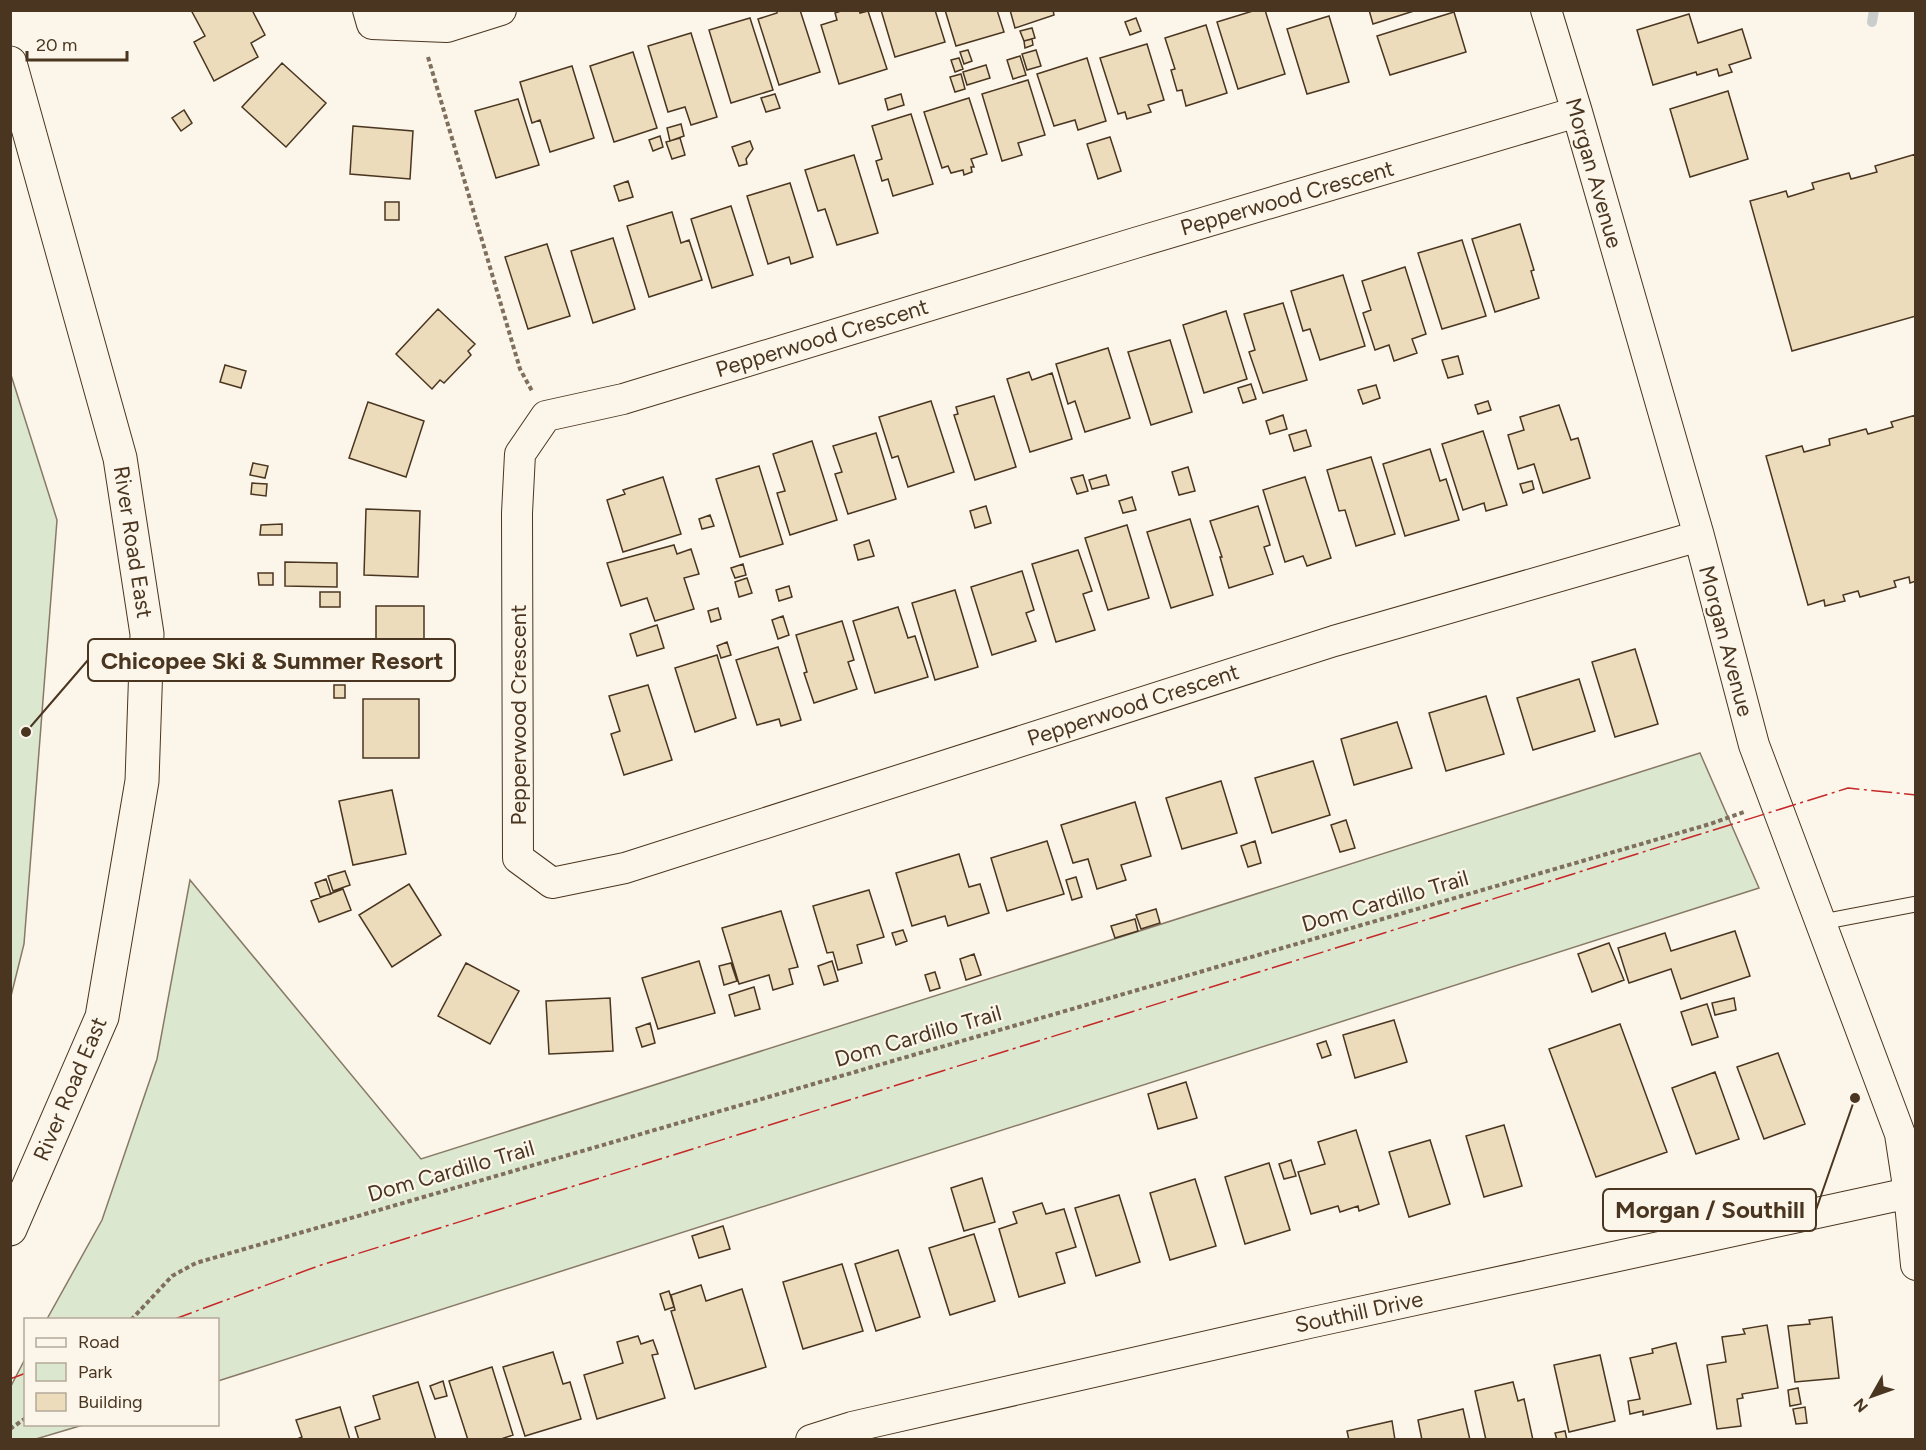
<svg xmlns="http://www.w3.org/2000/svg" width="1926" height="1450" viewBox="0 0 1926 1450" font-family="Figtree,sans-serif">
	<rect width="100%" height="100%" fill="#fbf6e9"/>
	<path fill="#dce7d0" stroke="#887966" stroke-width="1.5" d="M11 375 57 520 24 944 11 996Z
		M1700 753 1759 888 218 1381V1320L47 1319 102 1220 157 1059 190 880 421 1159Z
		M25 1359 26 1424 83 1425 36 1439H11V1386Z"/>
	<g fill="none" stroke-linecap="round" stroke-linejoin="round">
		<path stroke="#c9cecd" stroke-width="10" d="M1872 22 1874 10"/>
	</g>
	<path fill="#ecdcbc" stroke="#4a3520" stroke-width="1.5" d="M191 10H252L265 35 251 43 258 57 214 81 194 42 205 36Z
		M777 10H800L820 72 779 85 758 19 777 13Z
		M844 10H859L860 13 868 11 887 69 839 84 821 25 837 20 835 13Z
		M881 10H935L945 42 895 57Z
		M945 10H997L1004 32 956 46Z
		M1010 10H1053L1054 15 1015 28Z
		M1256 10H1265L1285 74 1238 89 1217 22Z
		M1369 10H1417L1373 24Z
		M1454 12 1466 52 1390 75 1377 36Z
		M1689 14 1698 43 1742 29 1751 58 1729 65 1732 72 1719 76 1717 69 1697 75 1696 72 1653 85 1637 30Z
		M1329 16 1349 82 1307 94 1287 29Z
		M750 18 773 90 731 103 709 30Z
		M1136 18 1141 31 1130 35 1125 22Z
		M1206 25 1227 93 1186 106 1182 90 1177 91 1171 70 1175 69 1165 38Z
		M1032 28 1035 38 1024 41 1020 31Z
		M691 33 717 117 691 125 685 107 668 112 648 46Z
		M1032 39 1033 45 1025 48 1024 41Z
		M1147 44 1164 100 1148 105 1151 112 1127 119 1125 112 1118 114 1100 58Z
		M968 50 972 61 964 64 960 52Z
		M1036 50 1041 66 1027 70 1022 54Z
		M633 52 657 128 614 142 590 66Z
		M1020 56 1026 75 1013 79 1007 60Z
		M959 58 963 69 955 72 951 60Z
		M1087 58 1106 121 1078 130 1075 120 1054 126 1037 74Z
		M282 63 326 103 286 147 242 107Z
		M986 65 990 78 967 85 963 72Z
		M572 66 594 138 550 152 540 120 532 123 520 82Z
		M961 74 965 89 955 92 950 77Z
		M1028 80 1045 135 1018 143 1022 155 1002 161 982 94Z
		M1728 91 1748 159 1690 177 1670 109Z
		M775 94 780 108 766 112 761 98Z
		M901 94 904 105 888 110 885 99Z
		M969 98 987 154 971 159 974 167H971L972 172 964 175 963 170 951 173 948 166 942 168 924 112Z
		M518 99 539 165 496 178 475 111Z
		M184 110 192 123 181 131 172 118Z
		M911 114 933 184 893 196 888 179 882 181 876 161 882 159 872 126Z
		M681 124 684 136 670 141 667 128Z
		M353 126 413 131 410 179 350 174Z
		M660 136 663 147 653 151 649 140Z
		M1110 137 1121 171 1098 179 1087 144Z
		M680 138 685 155 672 159 666 142Z
		M750 141 753 149 746 159 747 164 739 166 732 147Z
		M1916 154V316L1792 351 1750 201 1786 191 1788 197 1814 189 1812 183 1849 173 1851 179 1877 172 1875 166Z
		M854 155 878 233 837 245 825 209 818 211 805 170Z
		M628 181 633 197 619 201 614 186Z
		M790 183 813 257 791 264 789 257 768 264 747 196Z
		M385 202H399V220H385Z
		M731 206 753 275 712 288 691 219Z
		M672 212 681 243 689 240 702 280 649 297 627 226Z
		M1520 224 1534 270 1531 271 1539 298 1495 312 1472 239Z
		M613 238 635 309 593 323 571 251Z
		M1462 240 1486 316 1442 329 1418 253Z
		M547 244 570 316 528 329 505 257Z
		M1405 267 1426 334 1412 339 1417 353 1394 361 1389 345 1375 350 1363 313 1371 310 1362 281Z
		M1343 275 1365 346 1320 360 1310 329 1303 331 1291 291Z
		M1283 303 1307 380 1263 393 1249 352 1255 350 1244 314Z
		M438 309 475 344 468 351 471 355 444 383 440 380 432 389 396 354Z
		M1226 311 1247 379 1204 393 1183 325Z
		M1170 340 1192 412 1151 425 1128 352Z
		M1108 348 1130 418 1085 432 1075 401 1068 404 1056 364Z
		M1458 356 1463 374 1448 378 1442 360Z
		M225 365 246 371 241 388 220 382Z
		M1029 372 1032 380 1052 373 1072 439 1030 452 1007 379Z
		M1251 384 1256 399 1243 403 1238 388Z
		M1376 385 1380 398 1363 404 1358 390Z
		M994 396 1016 467 975 480 954 415 958 414 956 407Z
		M931 401 954 472 908 487 898 456 892 458 879 417Z
		M1488 401 1491 410 1478 414 1475 405Z
		M368 402 424 421 406 477 349 458Z
		M1559 405 1571 440 1578 438 1590 478 1543 493 1534 464 1518 469 1508 435 1524 430 1520 417Z
		M1283 415 1287 429 1270 434 1266 421Z
		M1916 415V581L1910 583 1909 577 1894 581 1896 587 1860 597 1858 591 1843 595 1845 601 1825 606 1824 600 1808 605 1766 456 1802 446 1804 452 1830 445 1829 439 1866 429 1868 434 1893 427 1891 422Z
		M1306 430 1311 446 1294 451 1289 435Z
		M1483 431 1507 505 1486 511 1484 503 1463 510 1442 444Z
		M876 433 896 499 848 514 835 474 842 472 833 446Z
		M812 441 837 520 790 535 777 493 785 491 773 454Z
		M1430 449 1440 481 1446 479 1459 520 1405 536 1383 464Z
		M1371 457 1395 534 1356 546 1345 510 1339 511 1327 470Z
		M253 463 268 466 265 478 250 475Z
		M759 466 783 544 740 557 716 479Z
		M1188 467 1195 491 1179 495 1172 472Z
		M1083 475 1088 491 1077 494 1071 478Z
		M1106 475 1109 485 1092 489 1089 480Z
		M663 477 681 534 623 552 607 500 625 494 623 490Z
		M1305 477 1331 558 1307 566 1303 556 1285 562 1263 490Z
		M1532 481 1534 489 1523 493 1520 484Z
		M252 483 267 484 266 496 251 494Z
		M1132 497 1136 510 1123 513 1119 501Z
		M986 506 991 523 975 528 970 511Z
		M1258 506 1270 545 1264 547 1273 574 1229 588 1220 557H1222L1210 521Z
		M366 509 420 511 418 577 364 575Z
		M710 515 714 526 702 529 699 519Z
		M1190 519 1213 595 1171 608 1147 532Z
		M282 524V535H260L261 525Z
		M1127 525 1149 598 1108 610 1085 538Z
		M869 540 874 556 858 560 854 545Z
		M674 545 677 554 691 549 699 574 684 578 694 609 655 621 647 598 621 606 607 563Z
		M1078 550 1092 591 1083 594 1095 630 1056 642 1032 564Z
		M285 562 337 563V587L285 586Z
		M743 564 746 575 735 578 731 568Z
		M1022 571 1034 610 1026 613 1036 641 992 655 971 587Z
		M258 573H273V585H259Z
		M747 578 752 593 739 597 735 582Z
		M789 586 792 597 779 601 776 590Z
		M955 590 978 667 935 680 912 603Z
		M320 592H340V607H320Z
		M376 606H424V667H376Z
		M898 607 908 638 915 636 928 677 875 693 853 621Z
		M718 608 721 619 711 622 708 611Z
		M783 616 789 635 778 639 772 620Z
		M842 621 854 660 848 662 857 689 814 703 804 673 807 672 796 635Z
		M657 625 664 648 637 656 630 634Z
		M727 642 731 655 721 658 717 646Z
		M778 647 801 720 781 726 779 719 757 725 736 660Z
		M1635 649 1658 724 1615 737 1592 662Z
		M717 655 736 718 695 732 675 668Z
		M1579 679 1595 731 1533 750 1517 698Z
		M334 685H345V698H334Z
		M648 685 672 760 624 775 611 734 620 731 609 696Z
		M1486 696 1504 754 1446 771 1429 713Z
		M363 699H419V758H363Z
		M1397 722 1412 768 1354 785 1341 739Z
		M1313 761 1330 815 1272 833 1255 778Z
		M1221 781 1237 833 1182 849 1166 798Z
		M392 790 406 854 353 865 339 801Z
		M1135 802 1151 856 1121 865 1126 880 1097 889 1088 859 1073 863 1061 825Z
		M1346 820 1355 848 1340 852 1331 825Z
		M1047 841 1064 894 1007 911 991 858Z
		M1255 841 1261 863 1248 867 1241 846Z
		M959 854 969 887 980 884 989 913 948 926 945 916 912 926 896 873Z
		M345 871 350 885 333 891 328 876Z
		M1076 877 1082 897 1072 900 1066 880Z
		M326 879 331 894 320 897 315 883Z
		M409 884 441 935 392 967 359 915Z
		M343 889 351 910 319 922 311 901Z
		M869 890 884 937 857 945 862 963 838 970 833 952 827 953 813 906Z
		M1156 909 1160 923 1141 929 1136 915Z
		M781 911 798 967 789 969 793 984 773 990 769 975 739 984 722 928Z
		M1135 919 1138 931 1115 938 1111 926Z
		M903 930 907 941 896 945 892 933Z
		M1735 931 1750 976 1681 999 1671 969 1629 983 1618 948 1665 933 1671 951Z
		M1609 943 1624 980 1592 992 1578 954Z
		M974 954 981 975 966 980 960 959Z
		M699 961 715 1013 658 1029 642 978Z
		M832 961 838 981 824 985 818 966Z
		M466 963 519 991 490 1044 438 1016Z
		M731 963 737 981 724 985 719 966Z
		M935 972 940 988 930 991 925 975Z
		M754 987 760 1009 735 1016 729 995Z
		M610 998 613 1051 549 1054 546 1001Z
		M1734 998 1736 1010 1715 1015 1712 1003Z
		M1707 1004 1718 1037 1692 1045 1681 1012Z
		M1394 1020 1407 1062 1355 1078 1343 1035Z
		M650 1023 655 1043 642 1047 636 1028Z
		M1620 1024 1667 1152 1596 1177 1549 1049Z
		M1326 1041 1331 1055 1322 1058 1317 1044Z
		M1778 1053 1805 1124 1764 1139 1737 1067Z
		M1715 1072 1739 1139 1696 1154 1672 1088Z
		M1186 1082 1197 1118 1158 1129 1148 1094Z
		M1504 1125 1522 1186 1484 1197 1466 1136Z
		M1356 1130 1379 1204 1359 1211 1358 1206 1340 1212 1338 1206 1311 1214 1298 1172 1325 1164 1318 1142Z
		M1430 1140 1450 1204 1409 1217 1389 1152Z
		M1291 1160 1296 1176 1284 1179 1279 1164Z
		M1269 1163 1290 1230 1245 1244 1225 1177Z
		M982 1178 995 1222 964 1231 951 1188Z
		M1195 1179 1216 1246 1170 1260 1150 1193Z
		M1119 1195 1140 1262 1096 1276 1075 1208Z
		M1042 1203 1046 1214 1064 1209 1076 1247 1056 1253 1065 1283 1019 1297 999 1229 1017 1223 1013 1212Z
		M723 1226 730 1249 699 1258 692 1236Z
		M974 1234 995 1301 950 1315 929 1248Z
		M898 1250 920 1317 876 1331 855 1264Z
		M842 1264 863 1331 803 1349 783 1282Z
		M701 1285 706 1301 742 1289 766 1367 695 1389 671 1311 675 1310 671 1295Z
		M669 1291 674 1307 665 1310 660 1294Z
		M1832 1317 1839 1378 1795 1382 1788 1326 1810 1324 1809 1320Z
		M1767 1325 1778 1388 1742 1394 1743 1398 1737 1399 1741 1426 1717 1429 1707 1365 1726 1362 1722 1337 1745 1334 1743 1329Z
		M638 1336 641 1344 653 1340 658 1354 652 1355 665 1398 597 1419 584 1375 623 1363 617 1342Z
		M1676 1343 1691 1404 1643 1415V1411L1630 1414 1628 1401 1640 1399 1630 1358 1653 1353 1652 1349Z
		M553 1352 563 1384 570 1382 581 1419 525 1436 503 1367Z
		M1600 1355 1615 1421 1569 1432 1554 1365Z
		M492 1367 513 1435 498 1440H468L449 1381Z
		M443 1381 447 1396 435 1399 430 1386Z
		M418 1382 436 1440H359L355 1427 380 1419 373 1396Z
		M1513 1382 1518 1401 1524 1399 1533 1440H1486L1475 1391Z
		M1798 1388 1801 1404 1790 1406 1788 1390Z
		M340 1407 350 1440H295L302 1437 296 1420Z
		M1805 1407 1807 1423 1796 1424 1793 1409Z
		M1463 1409 1470 1440H1422L1418 1420Z
		M1392 1421 1395 1440H1349L1347 1431Z
		M1565 1431 1567 1440H1557L1555 1433Z"/>
	<g fill="none" stroke-linecap="round" stroke-linejoin="round">
		<g stroke="#4a3520" stroke-width="17">
			<path id="service" d="M1822 922 1916 904"/>
		</g>
		<g stroke="#4a3520" stroke-width="32">
			<path id="minor" d="M368 10 372 24 447 27 501 10
				M1546 10 1577 112 1699 536 1754 745 1900 1134 1909 1193 1916 1265
				M1577 112 1135 243 623 399 546 416 520 454 517 513 518 858 552 883 625 868 1334 641 1699 536
				M811 1440 852 1427 1309 1323 1909 1193"/>
		</g>
		<g stroke="#4a3520" stroke-width="35">
			<path id="tertiary" d="M10 63 120 458 147 634 142 781 102 1017 10 1229"/>
		</g>
		<path stroke="#7f6f5c" stroke-width="4" stroke-dasharray="4.5 3" stroke-linecap="butt" d="M428 57 520 369 532 391
			M131 1320 172 1276 196 1263 1710 824 1744 812
			M10 1429 26 1418"/>
		<use href="#service" stroke="#fbf6e9" stroke-width="15"/>
		<use href="#minor" stroke="#fbf6e9" stroke-width="30"/>
		<use href="#tertiary" stroke="#fbf6e9" stroke-width="33"/>
		<path stroke="#c62828" stroke-width="1.5" stroke-dasharray="21 4.5 3 4.5" stroke-linecap="butt" d="M172 1320 318 1266 1848 788 1916 795
			M10 1379 26 1373"/>
	</g>
	<g text-anchor="middle" dominant-baseline="central" stroke-width="4.5" stroke-linejoin="round" paint-order="stroke">
		<g font-size="22" fill="#4a3520" stroke="#fbf6e9">
			<text transform="translate(1594 173) rotate(74)">Morgan Avenue</text>
			<text transform="translate(1287 198) rotate(-16)">Pepperwood Crescent</text>
			<text transform="translate(822 338) rotate(-17)">Pepperwood Crescent</text>
			<text transform="translate(133 542) rotate(81)">River Road East</text>
			<text transform="translate(1726 641) rotate(75)">Morgan Avenue</text>
			<text transform="translate(1133 705) rotate(-18)">Pepperwood Crescent</text>
			<text transform="translate(518 715) rotate(-90)">Pepperwood Crescent</text>
			<text transform="translate(1385 901) rotate(-16)">Dom Cardillo Trail</text>
			<text transform="translate(918 1036) rotate(-16)">Dom Cardillo Trail</text>
			<text transform="translate(70 1089) rotate(-67)">River Road East</text>
			<text transform="translate(451 1171) rotate(-16)">Dom Cardillo Trail</text>
			<text transform="translate(1359 1312) rotate(-12)">Southill Drive</text>
		</g>
	</g>
	<path fill="none" stroke="#4a3520" stroke-width="2" d="M26 732L88 660M1855 1098L1816 1210"/>
	<g fill="#4a3520" stroke="#fbf6e9" stroke-width="2">
		<circle cx="26" cy="732" r="6"/>
		<circle cx="1855" cy="1098" r="6"/>
	</g>
	<g fill="#fbf6e9" stroke="#4a3520" stroke-width="2">
		<rect x="88" y="639" width="367" height="42" rx="6"/>
		<rect x="1603" y="1189" width="213" height="42" rx="6"/>
	</g>
	<g font-size="24" text-anchor="middle" font-weight="bold" fill="#4a3520">
		<text x="272" y="669">Chicopee Ski &amp; Summer Resort</text>
		<text x="1710" y="1218">Morgan / Southill</text>
	</g>
	<rect width="1926" height="1450" fill="none" stroke="#4a3520" stroke-width="24"/>
	<rect x="24" y="1318" width="195" height="108" fill="#fbf6e9" stroke="#b4a999" stroke-width="1.5"/>
	<rect x="36" y="1338" width="30" height="9" fill="#fbf6e9" stroke="#b4a999" stroke-width="1.5"/>
	<text x="78" y="1348" font-size="18" fill="#4a3520">Road</text>
	<rect x="36" y="1363" width="30" height="18" fill="#dce7d0" stroke="#b4a999" stroke-width="1.5"/>
	<text x="78" y="1378" font-size="18" fill="#4a3520">Park</text>
	<rect x="36" y="1393" width="30" height="18" fill="#ecdcbc" stroke="#b4a999" stroke-width="1.5"/>
	<text x="78" y="1408" font-size="18" fill="#4a3520">Building</text>
	<g transform="translate(1872 1396) rotate(230)" stroke="#fbf6e9" stroke-width="4.5" paint-order="stroke">
	<path d="M0-4.5L10 22L0 15L-10 22Z" fill="#4a3520"/>
	<text y="-9" font-size="16" font-weight="bold" text-anchor="middle" fill="#4a3520">N</text>
	</g>
	<path d="M27 51v9h100v-9" fill="none" stroke="#4a3520" stroke-width="3"/>
	<text x="36" y="51" font-size="18" fill="#4a3520" stroke="#fbf6e9" stroke-width="4.5" paint-order="stroke">20 m</text>
</svg>
